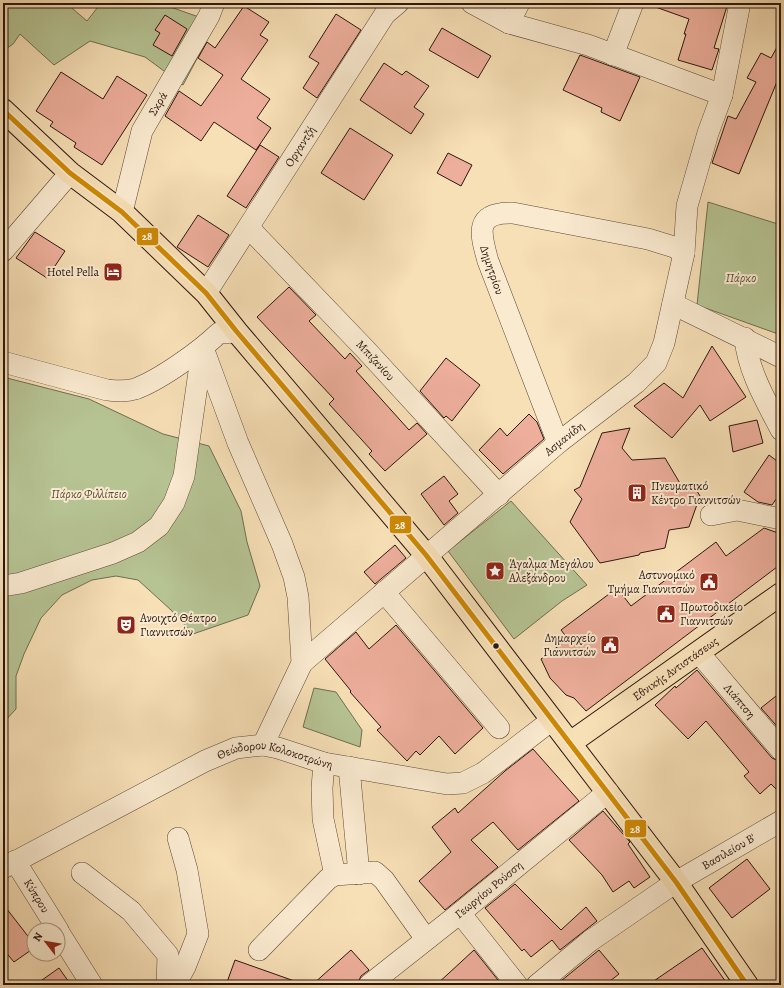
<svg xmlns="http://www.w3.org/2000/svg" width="784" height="988" viewBox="0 0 784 988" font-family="Alegreya,serif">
	<rect width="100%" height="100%" fill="#f7dfb6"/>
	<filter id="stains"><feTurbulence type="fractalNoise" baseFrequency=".005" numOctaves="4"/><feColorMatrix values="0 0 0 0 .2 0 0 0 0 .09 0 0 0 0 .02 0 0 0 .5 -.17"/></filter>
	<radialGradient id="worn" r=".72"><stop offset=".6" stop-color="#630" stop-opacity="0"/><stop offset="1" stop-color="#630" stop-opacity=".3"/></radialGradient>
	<path fill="#b6c393" stroke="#706d50" d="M3 3H66L87 21 101 3H159L216 23 183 85 145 57 90 41 54 65 20 34 13 44 3 51Z
		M708 202 781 225V335L697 305Z
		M3 377 89 399 163 434 209 446 241 511 247 542 260 586 248 615 193 634 171 610 138 580 116 576 92 580 62 595 41 618 24 654 16 676V709L3 723Z
		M511 501 587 585 562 601 514 639 448 551Z
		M314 688 336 692 362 730 360 747 303 727Z"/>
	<path fill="#edae9b" stroke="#2b170e" d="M650 3H728L714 48 719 49 712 70 678 60 686 34H684L689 19 650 5Z
		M244 6 269 22 260 35 268 40 241 79 270 99 257 118 271 128 256 150 214 122 201 141 165 116 179 91 201 106 223 75 198 58 207 42 215 48Z
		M336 14 361 30 317 98 303 88 319 63 309 57Z
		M165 15 187 29 172 56 153 45 160 33 155 30Z
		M442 28 491 56 478 78 429 50Z
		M781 40V72L739 174 712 163 728 116 736 119 756 82 747 78 761 53 771 58Z
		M580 55 640 77 620 121 601 112 602 108 563 90Z
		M384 63 402 75 406 71 429 86 414 107 424 114 411 134 360 100Z
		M61 72 103 99 117 76 147 95 102 165 74 147 76 143 50 126 53 122 36 111Z
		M350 128 393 155 364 200 321 173Z
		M260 145 279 157 246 208 227 196Z
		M448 153 472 165 461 186 437 173Z
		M198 215 229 235 208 267 177 247Z
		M35 232 65 251 47 278 16 258Z
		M289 287 316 315 309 321 345 359 350 353 362 366 356 371 409 430 417 423 427 434 385 471 369 454 372 451 329 404 334 399 257 317Z
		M712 346 746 397 710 421 700 405 672 438 634 406 664 383 683 398Z
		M446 358 480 385 452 421 446 416 444 418 420 391Z
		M529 414 537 422 544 439 503 474 479 450 500 428 507 436Z
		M757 420 763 443 733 452 729 426Z
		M630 428 622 448 632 460 665 458 681 485 694 486 700 496 689 527 669 530 665 548 640 553 639 555 600 563 570 522 582 499 574 490 580 487 602 433Z
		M769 455 781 464V492L772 505 758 502 744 492Z
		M444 476 458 494 449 501 458 513 444 525 421 494Z
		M764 528 781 534V564L586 711 574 698 566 695 550 678 541 659 568 639 561 630 617 588 631 606 716 542 726 556Z
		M395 545 406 558 375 584 364 572Z
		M396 625 483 728 455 754 439 736 420 755 416 751 407 761 377 730 381 727 350 692 351 691 325 659 356 632 369 649Z
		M697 670 772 758 781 762V794L771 784 760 794 744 776 749 772 706 721 688 739 655 705 675 686 676 688Z
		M781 692V731L761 708Z
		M533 749 579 801 518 850 493 822 471 840 498 867 445 910 419 881 451 852 432 827 455 808 458 813 505 771Z
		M603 811 630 842 628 844 650 877 634 888 629 881 613 892 602 875 569 840Z
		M747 859 770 889 732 918 709 888Z
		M515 884 561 930 586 907 597 921 560 950 552 940 531 957 524 949 522 951 485 908Z
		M3 904 34 944V948L14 962 3 949Z
		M702 948 728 985H648Z
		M351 950 369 970 361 976 357 985H312Z
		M474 950 502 985H436Z
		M599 950 619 974 605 985H556Z
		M235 960 300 983 299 985H226Z
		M59 968 71 985H35Z"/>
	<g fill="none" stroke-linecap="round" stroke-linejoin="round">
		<g stroke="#5e4938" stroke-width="22">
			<g id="minor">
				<path d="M472 3 509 23 588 45 722 95"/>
				<path d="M509 23 519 3"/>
				<path d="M613 55 633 3"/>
				<path id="s1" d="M122 212 142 131 209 16 214 3"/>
				<path id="s2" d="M249 228 365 349 499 495"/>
				<path d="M3 251 70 173"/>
				<path id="s3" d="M206 293 385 14 398 3"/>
				<path d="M673 304 781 357"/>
				<path d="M745 338C748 371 766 401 781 430"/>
				<path d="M203 348 238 443 282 544 294 577 298 597 302 663 263 745"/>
				<path d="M3 362 107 390C117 391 125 392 135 389 160 380 200 351 219 333L237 332"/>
				<path d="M558 443 488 261C480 233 474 212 513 213L648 239 674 247 684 253"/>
				<path d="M711 515 737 510 781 519"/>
				<path d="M3 586 21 583 113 553 138 542 159 526 174 503 184 476 202 351"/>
				<path d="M384 592 499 728"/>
				<path id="s4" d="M699 653 781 750"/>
				<path id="s5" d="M302 663 558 443 636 383 656 363 664 343 684 253 687 206 708 133 722 95 740 3"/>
				<path d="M324 763 322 788 323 819 335 875"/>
				<path d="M349 767 359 874"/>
				<path id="s6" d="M15 861 58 930"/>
				<path id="s7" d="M3 868 205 761 236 748 263 745 278 748 324 763 447 784 463 783 483 773 552 720"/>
				<path d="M82 873 131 911 168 955 167 985"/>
				<path d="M460 913 517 985"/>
				<path d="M58 931 92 985"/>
				<path d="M259 950 328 879 335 875 375 872 384 880 426 939"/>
				<path d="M175 985 185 967 198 934 187 870 178 838"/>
				<path id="s8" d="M369 985 460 913 608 792"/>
				<path id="s9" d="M537 985 590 941 676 882 781 821"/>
			</g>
		</g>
		<g stroke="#2b170e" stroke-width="24">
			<g id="major">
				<path d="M3 110 70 173 122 212 206 293 237 332 426 555 676 882 747 985"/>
				<path id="s10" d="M570 743 781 594"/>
			</g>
		</g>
		<use href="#minor" stroke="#faead0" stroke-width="21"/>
		<use href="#major" stroke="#f7dfb6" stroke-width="22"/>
		<g stroke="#faead0" stroke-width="8">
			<path id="bus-1" d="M3 110 70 173 122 212 206 293 237 332 426 555 676 882 747 985"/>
		</g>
		<use href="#bus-1" stroke="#ce8903" stroke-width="5"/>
	</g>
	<defs>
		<g id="hotel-square" transform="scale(1)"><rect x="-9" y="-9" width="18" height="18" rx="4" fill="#8f2418" stroke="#faead0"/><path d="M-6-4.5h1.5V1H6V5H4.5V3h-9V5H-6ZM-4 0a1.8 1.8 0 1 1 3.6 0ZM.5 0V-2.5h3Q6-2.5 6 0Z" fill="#fff"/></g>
		<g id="building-square" transform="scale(1)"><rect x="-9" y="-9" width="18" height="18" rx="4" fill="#8f2418" stroke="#faead0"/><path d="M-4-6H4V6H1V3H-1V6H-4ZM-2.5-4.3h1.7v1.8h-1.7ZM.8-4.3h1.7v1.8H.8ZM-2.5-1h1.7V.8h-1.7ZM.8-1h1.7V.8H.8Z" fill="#fff"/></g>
		<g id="sight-square" transform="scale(1)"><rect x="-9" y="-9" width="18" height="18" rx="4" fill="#8f2418" stroke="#faead0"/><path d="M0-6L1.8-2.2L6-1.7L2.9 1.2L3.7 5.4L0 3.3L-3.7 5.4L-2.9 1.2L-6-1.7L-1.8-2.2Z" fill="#fff"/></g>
		<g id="civic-square" transform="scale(1)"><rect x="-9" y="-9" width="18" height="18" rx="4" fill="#8f2418" stroke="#faead0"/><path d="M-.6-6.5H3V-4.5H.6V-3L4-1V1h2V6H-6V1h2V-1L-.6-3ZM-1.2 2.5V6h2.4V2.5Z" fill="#fff"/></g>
		<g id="theatre-square" transform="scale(1)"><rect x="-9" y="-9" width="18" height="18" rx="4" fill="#8f2418" stroke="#faead0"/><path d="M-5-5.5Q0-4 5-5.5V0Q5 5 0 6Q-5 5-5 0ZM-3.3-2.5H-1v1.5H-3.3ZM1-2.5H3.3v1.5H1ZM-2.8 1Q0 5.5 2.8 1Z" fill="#fff"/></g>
	</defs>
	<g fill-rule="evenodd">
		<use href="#hotel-square" x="113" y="272"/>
		<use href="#building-square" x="637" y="493"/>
		<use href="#sight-square" x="495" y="571"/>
		<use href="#civic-square" x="709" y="582"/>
		<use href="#civic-square" x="666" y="614"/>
		<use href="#theatre-square" x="126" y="625"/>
		<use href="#civic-square" x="610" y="645"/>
	</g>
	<circle fill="#2b170e" stroke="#faead0" stroke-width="1.5" cx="496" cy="646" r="3.5"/>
	<g text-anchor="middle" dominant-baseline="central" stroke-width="4" stroke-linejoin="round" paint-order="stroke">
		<g font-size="12" fill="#2b170e" stroke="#faead0">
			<text stroke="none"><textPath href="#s1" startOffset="115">Σκρά</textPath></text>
			<text stroke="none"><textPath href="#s3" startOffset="174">Οργαντζή</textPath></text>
			<text transform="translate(492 270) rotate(71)">Δημητρίου</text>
			<text stroke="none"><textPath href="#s2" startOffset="183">Μπιζανίου</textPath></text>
			<text stroke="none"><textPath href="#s5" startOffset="345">Ασμανίδη</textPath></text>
			<text stroke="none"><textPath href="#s10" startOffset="129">Εθνικής Αντιστάσεως</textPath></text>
			<text stroke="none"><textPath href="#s4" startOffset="63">Λιάπτση</textPath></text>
			<text stroke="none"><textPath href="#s7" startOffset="302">Θεώδορου Κολοκοτρώνη</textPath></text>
			<text stroke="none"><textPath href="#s9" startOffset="234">Βασιλείου Β'</textPath></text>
			<text stroke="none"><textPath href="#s8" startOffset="153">Γεωργίου Ρούσση</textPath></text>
			<text stroke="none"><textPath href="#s6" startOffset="41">Κύπρου</textPath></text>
		</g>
		<g font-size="12" fill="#2b170e" stroke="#faead0" text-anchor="start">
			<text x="99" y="272" text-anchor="end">Hotel Pella</text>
			<text x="651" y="486">Πνευματικό<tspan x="651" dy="14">Κέντρο Γιαννιτσών</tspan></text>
			<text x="509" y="564">Άγαλμα Μεγάλου<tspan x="509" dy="14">Αλεξάνδρου</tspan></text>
			<text x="695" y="575" text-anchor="end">Αστυνομικό<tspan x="695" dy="14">Τμήμα Γιαννιτσών</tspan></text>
			<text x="680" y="607">Πρωτοδικείο<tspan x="680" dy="14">Γιαννιτσών</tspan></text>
			<text x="140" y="618">Ανοιχτό Θέατρο<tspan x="140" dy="14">Γιαννιτσών</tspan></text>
			<text x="596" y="638" text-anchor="end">Δημαρχείο<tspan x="596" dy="14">Γιαννιτσών</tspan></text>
		</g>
		<g font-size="12" font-style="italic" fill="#554b36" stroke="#faead0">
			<text x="741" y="278">Πάρκο</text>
			<text x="89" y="494">Πάρκο Φιλλίπειο</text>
		</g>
	</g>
	<g stroke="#faead0" stroke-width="1.5">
		<rect x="136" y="227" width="23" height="19" rx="4" fill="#ce8903"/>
		<rect x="389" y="515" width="23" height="19" rx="4" fill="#ce8903"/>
		<rect x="624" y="819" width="23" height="19" rx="4" fill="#ce8903"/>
	</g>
	<g font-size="11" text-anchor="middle" font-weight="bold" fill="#fff">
		<text x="147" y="240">28</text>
		<text x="400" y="529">28</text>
		<text x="635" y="833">28</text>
	</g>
	<rect width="784" height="988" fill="none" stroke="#f7dfb6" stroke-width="16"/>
	<rect x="4" y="4" width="776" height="980" fill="none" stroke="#2b170e" stroke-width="2"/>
	<rect x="8" y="8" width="768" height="972" fill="none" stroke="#2b170e"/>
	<g transform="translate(46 942) rotate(301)"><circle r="19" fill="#faead0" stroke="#a79682"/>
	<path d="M0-3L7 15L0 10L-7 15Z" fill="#8f2418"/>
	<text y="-6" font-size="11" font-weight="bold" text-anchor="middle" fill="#2b170e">N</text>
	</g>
	<rect width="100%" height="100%" filter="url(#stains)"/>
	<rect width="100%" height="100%" fill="url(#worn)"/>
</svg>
